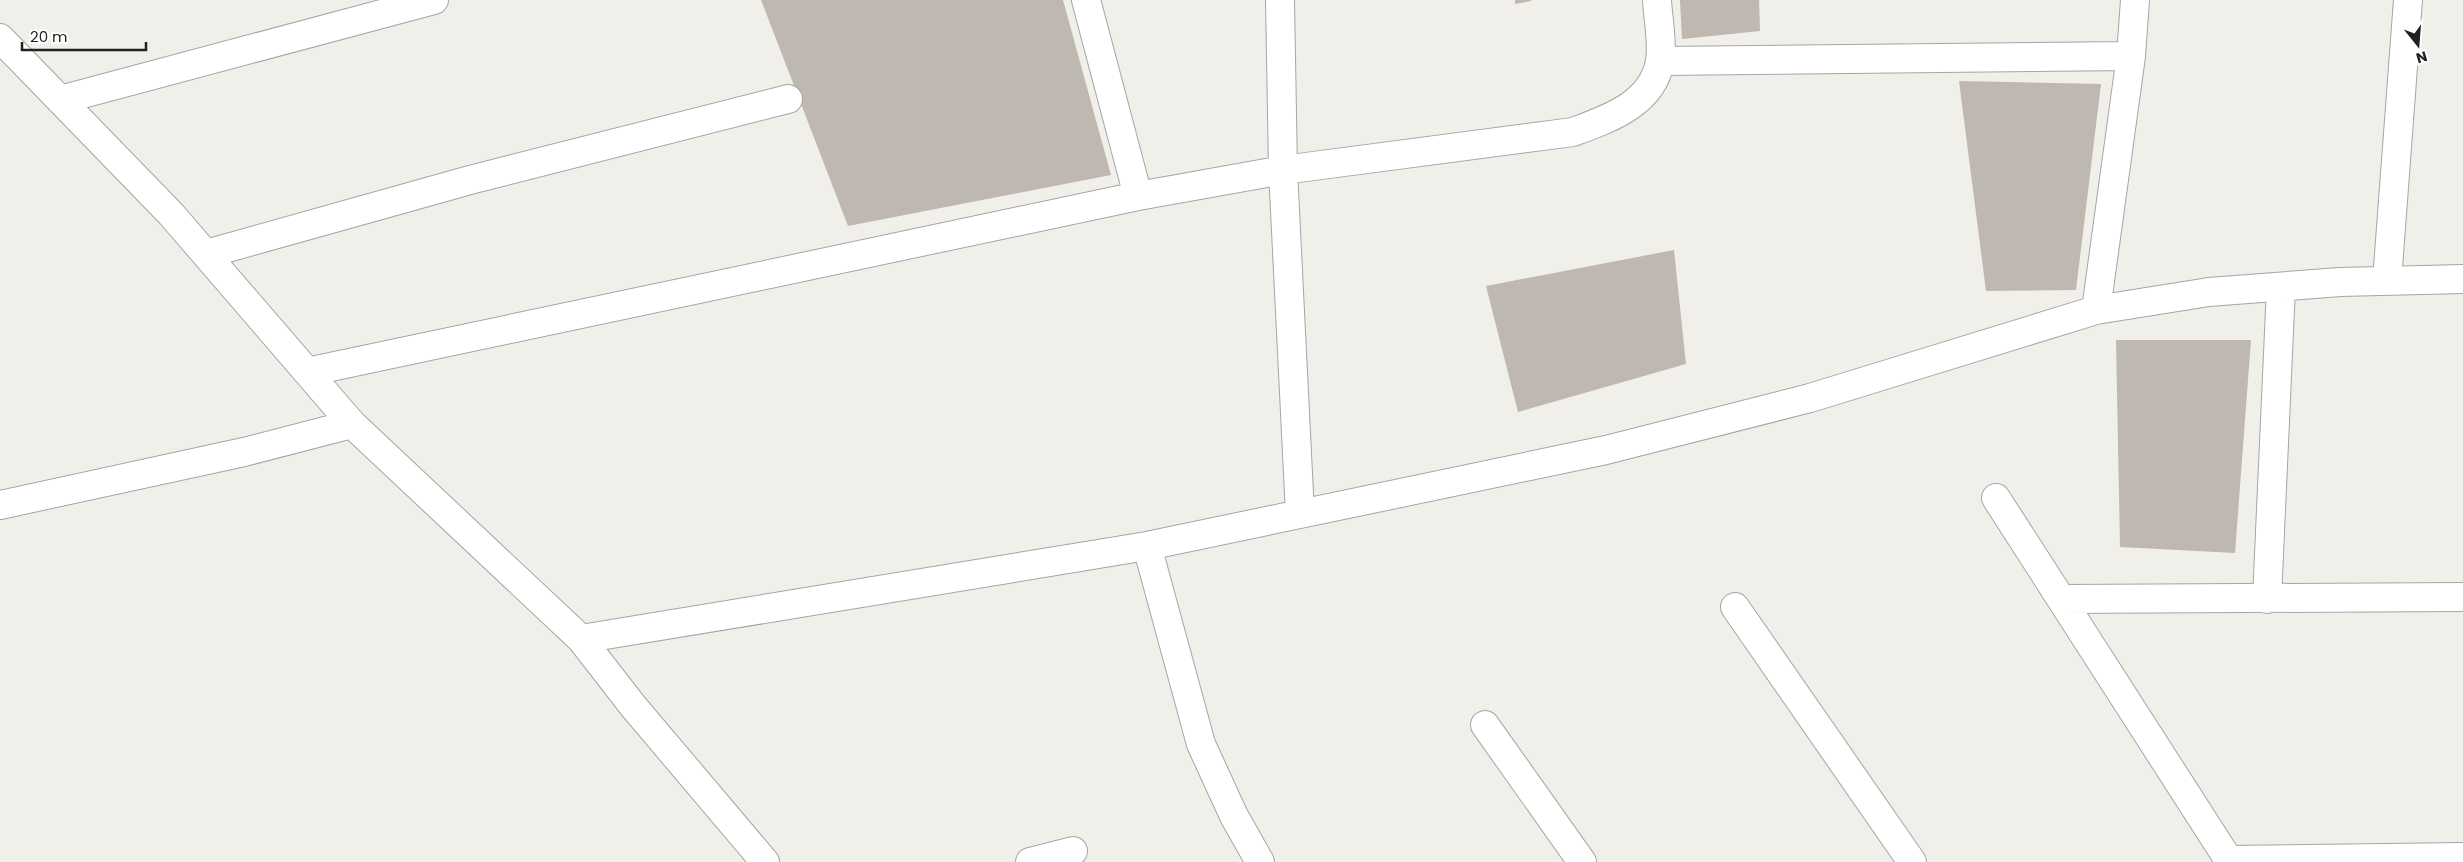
<svg xmlns="http://www.w3.org/2000/svg" width="2463" height="862" viewBox="0 0 2463 862" font-family="Poppins,sans-serif">
	<rect width="100%" height="100%" fill="#f1efe9"/>
	<path fill="#beb8b1" d="M761 0H1063L1111 175 848 226Z
		M1515 0H1531V1L1515 4Z
		M1680 0H1759L1760 31 1682 39Z
		M1959 81 2101 84 2076 290 1986 291Z
		M1674 250 1686 364 1518 412 1486 286Z
		M2116 340H2251L2235 553 2120 547Z"/>
	<g fill="none" stroke-linecap="round" stroke-linejoin="round">
		<g stroke="#a5a5a5" stroke-width="30">
			<path id="minor" d="M1086 0 1138 196
				M1280 0 1283 170 1300 514
				M0 38 171 214 352 424 581 639 633 706 765 862
				M1660 61 2131 56
				M60 100 434 0
				M206 254 470 180 788 99
				M2387 281 2408 0
				M2096 310 2131 56 2135 0
				M307 372 1138 196 1283 170 1573 132C1608 119 1653 104 1660 61 1663 42 1658 19 1657 0
				M1996 498 2230 862
				M0 505 244 452 352 424
				M1147 546 1201 744 1234 816 1260 862
				M2062 599 2463 597
				M2267 599 2281 287
				M1735 607 1912 862
				M581 639 1147 546 1606 450 1810 398 2096 310 2209 292 2340 282 2463 279
				M1485 725 1582 862
				M2229 860 2463 857
				M1030 862 1073 851"/>
		</g>
		<use href="#minor" stroke="#fff" stroke-width="28"/>
	</g>
	<g transform="translate(2418 45) rotate(163)" stroke="#ffffff" stroke-width="4" paint-order="stroke">
	<path d="M0-4L9 19L0 12L-9 19Z" fill="#212121"/>
	<text y="-8" font-size="14" font-weight="bold" text-anchor="middle" fill="#212121">N</text>
	</g>
	<path d="M22 42v8h124v-8" fill="none" stroke="#212121" stroke-width="2.5"/>
	<text x="30" y="42" font-size="15" fill="#212121" stroke="#ffffff" stroke-width="4" paint-order="stroke">20 m</text>
</svg>
